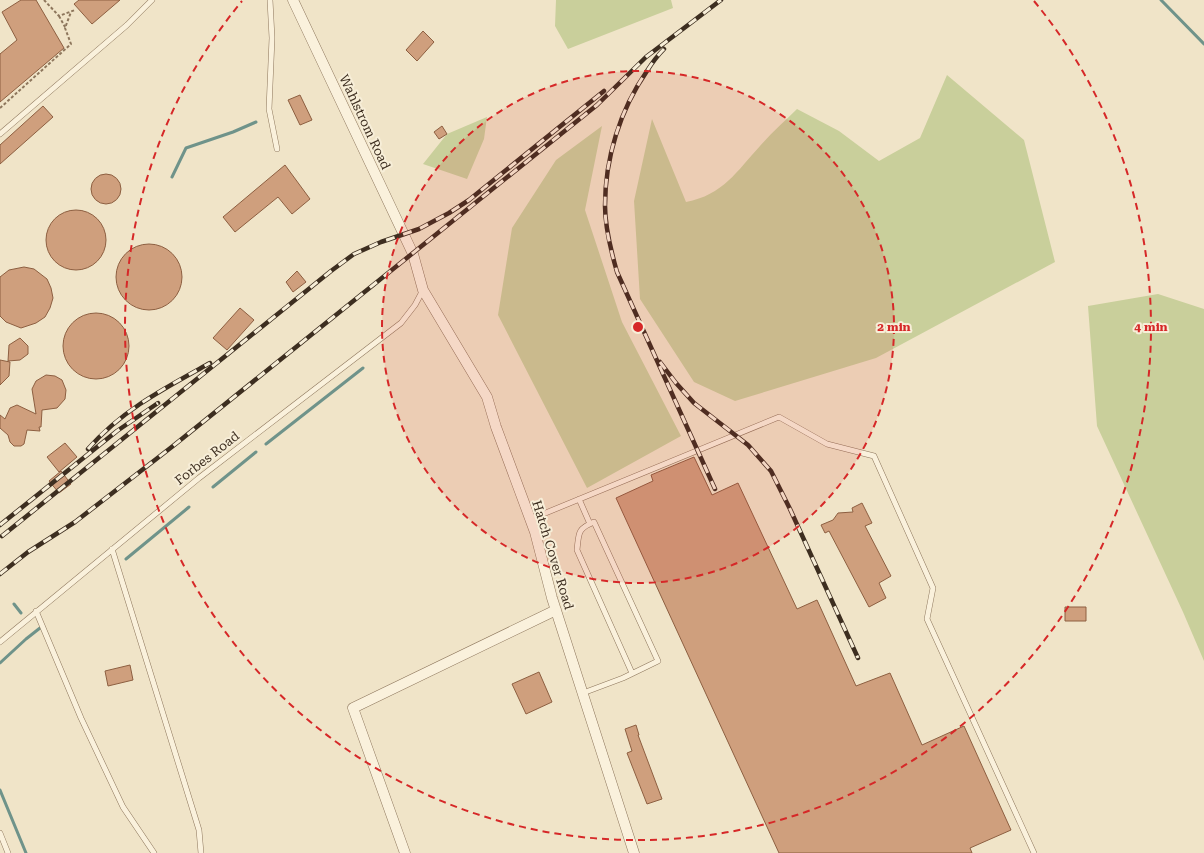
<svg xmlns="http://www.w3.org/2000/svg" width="1204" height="853" viewBox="0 0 1204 853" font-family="'Roboto Serif',serif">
	<rect width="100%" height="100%" fill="#f0e4c8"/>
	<path fill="#c9cf9b" d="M556 0H671L673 8 568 49 555 26Z
		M947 75 1024 140 1055 262 876 358 735 401 694 382 640 299 634 201 652 119 686 202C723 195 737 171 760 146 771 133 785 121 797 109L839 131 879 161 920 138Z
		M487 117 484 139 467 179 423 164 447 134Z
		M602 126 585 210 622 322 681 436 587 488 498 315 512 228 556 160Z
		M1158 294 1204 309V661L1183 612 1097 426 1088 306Z"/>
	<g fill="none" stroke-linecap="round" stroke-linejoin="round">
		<path stroke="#6f938a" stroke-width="3" d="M1161 0 1204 44
			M172 177 186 148 233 132 256 122
			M266 444 363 368
			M213 487 256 452
			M126 559 189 507
			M14 604 21 613
			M0 663 26 639 40 628
			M0 790 26 853"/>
	</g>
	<path fill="#cf9f7d" stroke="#8d5f41" d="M21 0H36L64 48 0 102V54L17 40 2 12Z
		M79 0H120L92 24 74 4Z
		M423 31 434 42 417 61 406 50Z
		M300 95 312 120 300 125 288 100Z
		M43 106 53 117 0 164V145Z
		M442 126 447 134 439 139 434 132Z
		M285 165 310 199 292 214 278 197 235 232 223 217Z
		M91 189a15 15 0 1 1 30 0a15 15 0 1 1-30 0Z
		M46 240a30 30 0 1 1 60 0a30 30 0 1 1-60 0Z
		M116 277a33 33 0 1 1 66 0a33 33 0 1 1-66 0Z
		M24 267 34 269 47 279 51 288 53 298 50 308 45 317 36 323 21 328 6 322 0 316V277L9 270Z
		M297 271 306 282 293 292 286 282Z
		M240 308 254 320 227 350 213 338Z
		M63 346a33 33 0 1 1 66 0a33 33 0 1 1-66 0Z
		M20 338 28 346V354L20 360 8 361 9 345Z
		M0 360 10 362 9 376 0 385Z
		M46 375 55 376 62 380 66 390 65 399 57 408 42 410 41 427H39L40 431 27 430 24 444 21 446H14L10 442 8 435 0 428V415L5 419 10 408 17 405 36 414 32 389 36 381Z
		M65 443 77 457 59 472 47 457Z
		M694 457 712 495 738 483 797 609 817 600 856 686 890 673 922 745 964 726 1011 830 970 848 972 853H779L616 498 653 481 651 475Z
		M61 471 71 484 59 493 49 481Z
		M862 503 872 523 865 526 891 576 879 583 886 598 869 607 829 531 825 533 821 525 833 520 838 513 853 512 852 508Z
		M1065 607H1086V621H1065Z
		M130 665 133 680 108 686 105 671Z
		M539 672 552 702 526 714 512 684Z
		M636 725 639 735H638L662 799 647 804 627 753 632 751 625 729Z"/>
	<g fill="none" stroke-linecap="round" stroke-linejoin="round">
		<g stroke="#8d765c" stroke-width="6">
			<path id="lane" d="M270 0 272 38 269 109 277 149
				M0 134 127 25 152 0
				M579 499 590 524
				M531 519 779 417 827 444 874 456 933 588 927 619 1034 853
				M112 549 199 830 201 853
				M36 611 81 718 123 807 154 853
				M0 642 199 478 401 323 415 305 423 290
				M583 693 623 678 658 661 594 522C577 529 579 533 577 550L632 673
				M0 833 8 853"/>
		</g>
		<g stroke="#8d765c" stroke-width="11">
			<path id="street" d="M293 0 413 254 423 290 487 397 496 427 535 532 552 598 634 853
				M405 853 353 708 556 610"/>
		</g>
		<path stroke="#8d765c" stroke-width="2" stroke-dasharray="3 2" stroke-linecap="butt" d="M44 0 59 16 75 10
			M59 16 65 27
			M0 108 71 44 65 28 71 12"/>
		<use href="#lane" stroke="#faf1dc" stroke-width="5"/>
		<use href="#street" stroke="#faf1dc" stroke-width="10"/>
		<g stroke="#3d2e20" stroke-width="4.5">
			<path id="rail" d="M664 49C657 56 652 63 647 71 620 110 605 158 605 206 605 228 611 251 617 272L715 489
				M660 362 676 383 694 403 748 445 771 471 790 509 858 658
				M88 449C122 410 165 388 210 363
				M0 525 117 431 158 403
				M2 536 331 271 354 254 381 242 419 229 449 213 469 200 604 91
				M0 574 28 552 75 522 173 446 597 105 646 57 721 0"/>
		</g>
		<use href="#rail" stroke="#f7eed8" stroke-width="3" stroke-dasharray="9" stroke-linecap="butt"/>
	</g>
	<circle cx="638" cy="327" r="256" fill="#d62828" fill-opacity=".12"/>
	<g fill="none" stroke="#d62828" stroke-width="2" stroke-dasharray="7 5">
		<circle cx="638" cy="327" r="256"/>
		<path d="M1034 1A513 513 0 1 1 242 1"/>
	</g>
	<g text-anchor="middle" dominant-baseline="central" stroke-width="4" stroke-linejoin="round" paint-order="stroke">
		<g font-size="13" fill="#3d2e20" stroke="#f7eed8">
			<text transform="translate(365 122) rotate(65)">Wahlstrom Road</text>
			<text transform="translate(207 458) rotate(-38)">Forbes Road</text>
			<text transform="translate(553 555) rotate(73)">Hatch Cover Road</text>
		</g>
	</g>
	<circle cx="638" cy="327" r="6" fill="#d62828" stroke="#f7eed8" stroke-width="2"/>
	<g font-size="12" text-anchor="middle" font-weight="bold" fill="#d62828" stroke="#f7eed8" stroke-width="4" stroke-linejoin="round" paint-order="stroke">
		<text x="894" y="331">2 min</text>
		<text x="1151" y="331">4 min</text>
	</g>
</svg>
